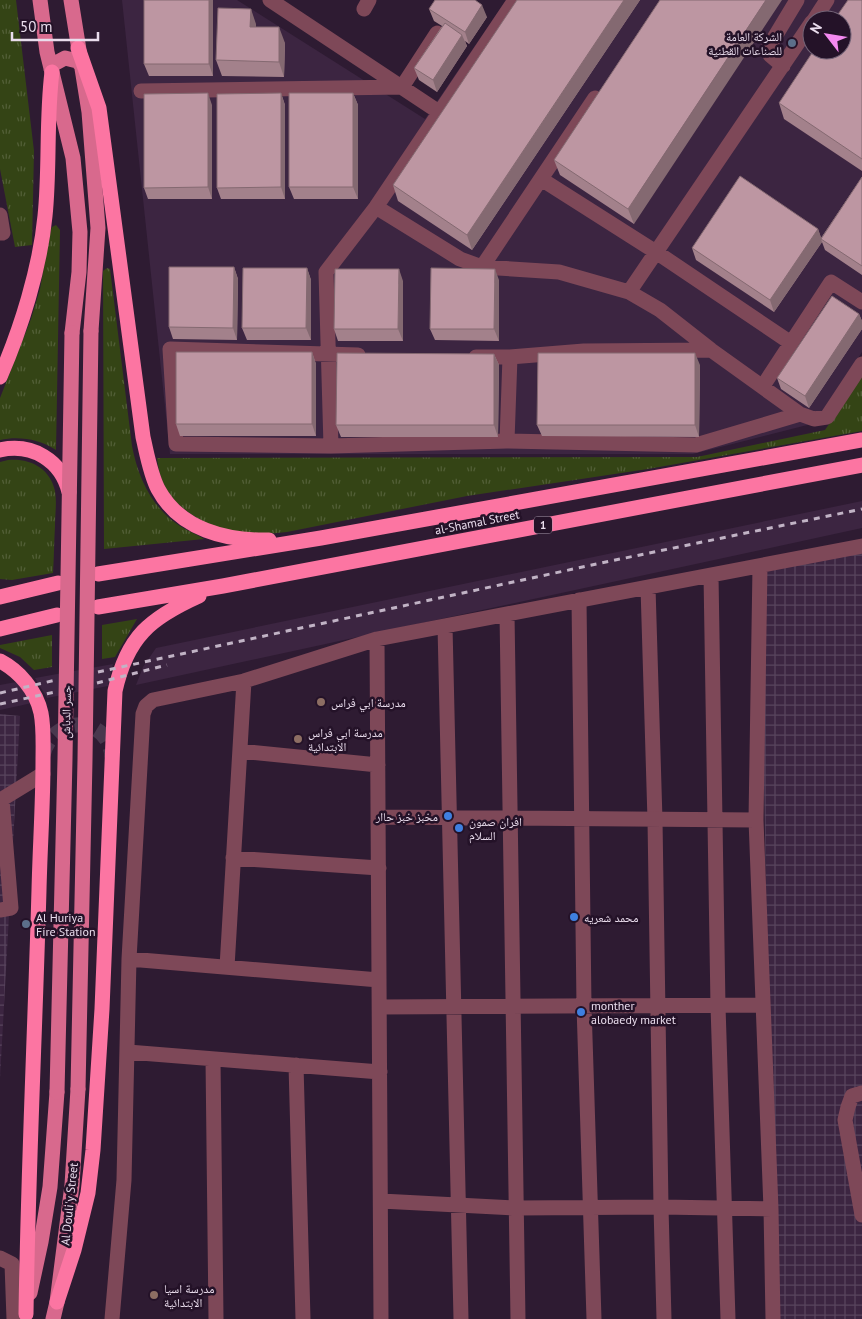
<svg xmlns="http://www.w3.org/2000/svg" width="862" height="1319" viewBox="0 0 862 1319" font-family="'PT Sans','Noto Naskh Arabic',sans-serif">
	<defs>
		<pattern id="industrial-grid" width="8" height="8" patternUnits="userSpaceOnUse" patternTransform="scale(1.25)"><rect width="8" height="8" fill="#3c2541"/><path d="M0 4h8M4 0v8" fill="none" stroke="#58445d"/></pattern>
		<pattern id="grass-tufts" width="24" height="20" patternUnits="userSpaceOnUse" patternTransform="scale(1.25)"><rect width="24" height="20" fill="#344415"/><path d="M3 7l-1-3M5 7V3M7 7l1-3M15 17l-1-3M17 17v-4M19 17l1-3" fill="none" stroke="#525f37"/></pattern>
	</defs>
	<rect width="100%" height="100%" fill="#2e1b32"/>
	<path fill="#3c2541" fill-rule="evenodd" d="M122 0H237L425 119 506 0H862V352L819 422 693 454H170ZM812 20H842V50H812Z
		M862 501V528L136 685 143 667 156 648Z
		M113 664 108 686 47 698 35 678Z
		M16 682 20 685 32 703 0 710V685Z"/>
	<path fill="url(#industrial-grid)" d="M862 546V1319H774L760 566Z
		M0 714 20 716 0 1078Z"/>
	<path fill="url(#grass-tufts)" d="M0 0H16L34 151 32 245 15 247 0 169Z
		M56 225 60 230 56 450C39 439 19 436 0 440V398L31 319 40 289 51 229 52 227Z
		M107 268 110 269 132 446C138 478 152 508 180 526 188 531 196 534 204 539L104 549 103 271Z
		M862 376V431L648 469 467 496 287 532C275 533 262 535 249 534 217 533 174 512 162 480 159 473 158 465 157 458L697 457 825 430Z
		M8 460C30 458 50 468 55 491 57 502 55 515 55 526 54 542 54 558 53 573L12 580 0 579V462Z
		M137 619 115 657 102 659V625Z
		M52 635V667L34 670 20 657 0 648V645Z"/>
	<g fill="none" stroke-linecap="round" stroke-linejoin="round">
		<path stroke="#4a384e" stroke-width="15" stroke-dasharray="15 8" stroke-linecap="butt" d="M43 755C53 714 109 715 112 757"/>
		<path stroke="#7e4858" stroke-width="15" d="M270 0 439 112
			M364 9 369 0
			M814 20 827 0
			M783 66 770 55 768 48 797 0
			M141 91 402 87 437 33
			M541 179 656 252 791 343
			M0 215 3 233H0
			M482 267 595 98
			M629 292 812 22
			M358 355 170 349 176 444 331 446 507 441 696 445 800 414 711 350 660 310 629 292 559 272 482 267 460 259 376 207
			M476 357H510L584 351 711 350
			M763 386 831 282 862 302
			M800 414 814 419 827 417 862 364
			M507 441 510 357
			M331 446 326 272 376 207 515 0
			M760 566 756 820 771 1209 773 1319
			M711 575 718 1006 728 1319
			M648 587 655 820 661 1207 664 1319
			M579 600 584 1006 594 1319
			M507 614 518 1319
			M445 626 461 1319
			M377 639 381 1319
			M240 751 378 765
			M378 817 756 820
			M233 858 379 868
			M0 910 11 908 2 799 43 774
			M129 959 379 980
			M227 967 244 681
			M380 1007 762 1005
			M128 1052 380 1072
			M213 1059 216 1319
			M296 1065 303 1319
			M862 1093 852 1096 848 1107 845 1120 862 1215
			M381 1201 517 1208 661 1207 771 1209
			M0 1258 12 1264 14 1319
			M112 1319 124 1180 129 959 143 714 146 706 153 700 244 681 377 639 862 546"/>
		<path stroke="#d8698d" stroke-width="15" d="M40 0 47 52 73 158 80 232 79 272 72 333
			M71 0 89 112 98 228 91 331
			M51 69 54 64 65 58 77 61 81 65
			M30 1293 41 1242 50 1187 57 1092
			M53 1319 57 1302 72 1185 78 1089"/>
		<path stroke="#fc75a2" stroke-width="15" d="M78 48 99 108 143 437C147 454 150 473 158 489 180 530 227 541 269 540
			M0 377C21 329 40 268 45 216 50 168 46 120 52 72
			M0 450C32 443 61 460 69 492
			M98 574 321 538 862 440
			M0 597 58 583
			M98 607 223 586 862 465
			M0 629 57 615
			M0 661C19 671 36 690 41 713 44 728 43 746 43 762 43 805 40 847 39 890 35 1032 28 1173 26 1314
			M57 1302 74 1250 88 1193 93 1150 102 1009 115 691C127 637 150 618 199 596"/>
		<path stroke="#c1b3c5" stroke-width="3" stroke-dasharray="6 6" stroke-linecap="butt" d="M98 672 601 563 862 509
			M97 683 167 665
			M0 693 56 680
			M0 704 55 692"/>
		<path stroke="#d8698d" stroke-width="15" d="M78 1089 85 760 91 331
			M57 1092 65 759 72 333"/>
	</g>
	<path fill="#a3818b" d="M144 0H213V76H149L144 64Z
		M517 0H640L472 250 398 201 393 185Z
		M660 0 634 224 560 175 554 160Z
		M862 0V171L784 119 779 103Z
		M429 9 487 17 469 44 465 41 467 46 437 92 419 80 414 68 442 26 434 21Z
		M256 24V27L285 43 284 77 222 76 216 60Z
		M281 93 285 105V199H221L217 188Z
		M353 93 358 105V199H294L289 187Z
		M212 105V199H148L144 188Z
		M862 177V275L825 250 822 242 774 312 696 260 692 248 818 229 821 238Z
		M234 267 238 279 237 340 173 339 169 327Z
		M307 268 311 280V340H247L242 328Z
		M499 280V341L435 340 430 329Z
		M403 281V341H338L334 329Z
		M859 314 862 321V329L809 408 781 389 777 378Z
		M312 352 316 364V436H180L176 424Z
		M494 354 499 365 498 437H341L336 425Z
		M700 365 699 437 542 436 537 425Z"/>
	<path fill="#846971" d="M209 0H213V76L209 64Z
		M624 0H640L472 250 467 235Z
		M766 0H782L634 224 628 209Z
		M482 5 487 17 469 44 465 32Z
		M251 9 256 24V42L250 27Z
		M279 27 285 43 284 77 279 62Z
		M462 35 467 46 437 92 433 80Z
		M208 93 212 105V199L208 187Z
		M281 93 285 105V199L281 187Z
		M353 93 358 105V199L353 187Z
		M818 229 822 240 821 239 822 242 774 312 770 300Z
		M234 267 238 279 237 340 233 328Z
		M307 268 311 280V340L306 328Z
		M399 269 403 281V341L398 329Z
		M495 269 499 280V341L494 329Z
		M859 314 862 321V329L809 408 805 396Z
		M312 352 316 364V436L312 424Z
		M695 353 700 365 699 437 695 425Z
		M494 354 499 365 498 437 494 425Z"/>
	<path fill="#bd96a2" stroke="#846971" d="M144 0H209V64H144Z
		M435 0H475L482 5 465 32 429 9Z
		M517 0H624L467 235 393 185Z
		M660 0H766L628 209 554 160Z
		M848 0H862V159L779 103 814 50H842V20H834Z
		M218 8 251 9 250 27H279V62L216 60Z
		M445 23 462 35 433 80 414 68Z
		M208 93V187L144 188V94Z
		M281 93V187L217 188V94Z
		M289 93H353V187H289Z
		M740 176 818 229 770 300 692 248Z
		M862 177V266L821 239Z
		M169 267H234L233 328 169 327Z
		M243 268H307L306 328H242Z
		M431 268 495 269 494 329H430Z
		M335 269H399L398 329H334Z
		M832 296 859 314 805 396 777 378Z
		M176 352H312V424H176Z
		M337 353 494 354V425H336Z
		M538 353H695V425H537Z"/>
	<g fill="#5c6f8a" stroke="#241228" stroke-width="2">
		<circle cx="792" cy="43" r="5"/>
		<circle cx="26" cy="924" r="5"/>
	</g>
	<g fill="#8d6e63" stroke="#241228" stroke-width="2">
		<circle cx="321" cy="702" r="5"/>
		<circle cx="298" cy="739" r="5"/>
		<circle cx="154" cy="1295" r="5"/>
	</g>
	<g fill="#3f7fe0" stroke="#241228" stroke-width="2">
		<circle cx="448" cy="816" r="5"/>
		<circle cx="459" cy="828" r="5"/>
		<circle cx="574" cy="917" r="5"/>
		<circle cx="581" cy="1012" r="5"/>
	</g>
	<g text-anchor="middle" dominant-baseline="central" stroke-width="5" stroke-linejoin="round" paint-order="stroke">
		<rect fill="#241228" stroke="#afa0b2" stroke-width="1" x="534" y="516.5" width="18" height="17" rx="4"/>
		<g font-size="11" font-weight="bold" fill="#eadded">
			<text x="543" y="525">1</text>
		</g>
		<g font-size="12" fill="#eadded" stroke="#241228" text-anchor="start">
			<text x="782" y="36" text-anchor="end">الشركة العامة<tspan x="782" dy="14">للصناعات القطنية</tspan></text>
			<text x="331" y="702">مدرسة ابي فراس</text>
			<text x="308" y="732">مدرسة ابي فراس<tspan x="308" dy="14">الابتدائية</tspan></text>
			<text x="438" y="816" text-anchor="end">مخبز خبز حاار</text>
			<text x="469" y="821">افران صمون<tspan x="469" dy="14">السلام</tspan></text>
			<text x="36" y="917">Al Huriya<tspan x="36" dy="14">Fire Station</tspan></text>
			<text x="584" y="917">محمد شعريه</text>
			<text x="591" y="1005">monther<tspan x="591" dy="14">alobaedy market</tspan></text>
			<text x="164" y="1288">مدرسة اسيا<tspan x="164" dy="14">الابتدائية</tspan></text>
		</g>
		<g font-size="12" fill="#eadded" stroke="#241228">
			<text transform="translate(477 522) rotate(-11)">al-Shamal Street</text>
			<text transform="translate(66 712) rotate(-89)">جسر الدباش</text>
			<text transform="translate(69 1204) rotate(-84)">Al Douli'y Street</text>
		</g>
	</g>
	<g transform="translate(827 35) rotate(301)"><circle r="24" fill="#241228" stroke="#736377"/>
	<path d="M0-4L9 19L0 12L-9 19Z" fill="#f489f0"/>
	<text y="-8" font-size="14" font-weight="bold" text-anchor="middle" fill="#eadded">N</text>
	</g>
	<path d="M12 32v8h86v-8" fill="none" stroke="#eadded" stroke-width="2.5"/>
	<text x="20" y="32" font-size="15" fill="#eadded" stroke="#241228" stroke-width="4" paint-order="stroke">50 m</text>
</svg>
